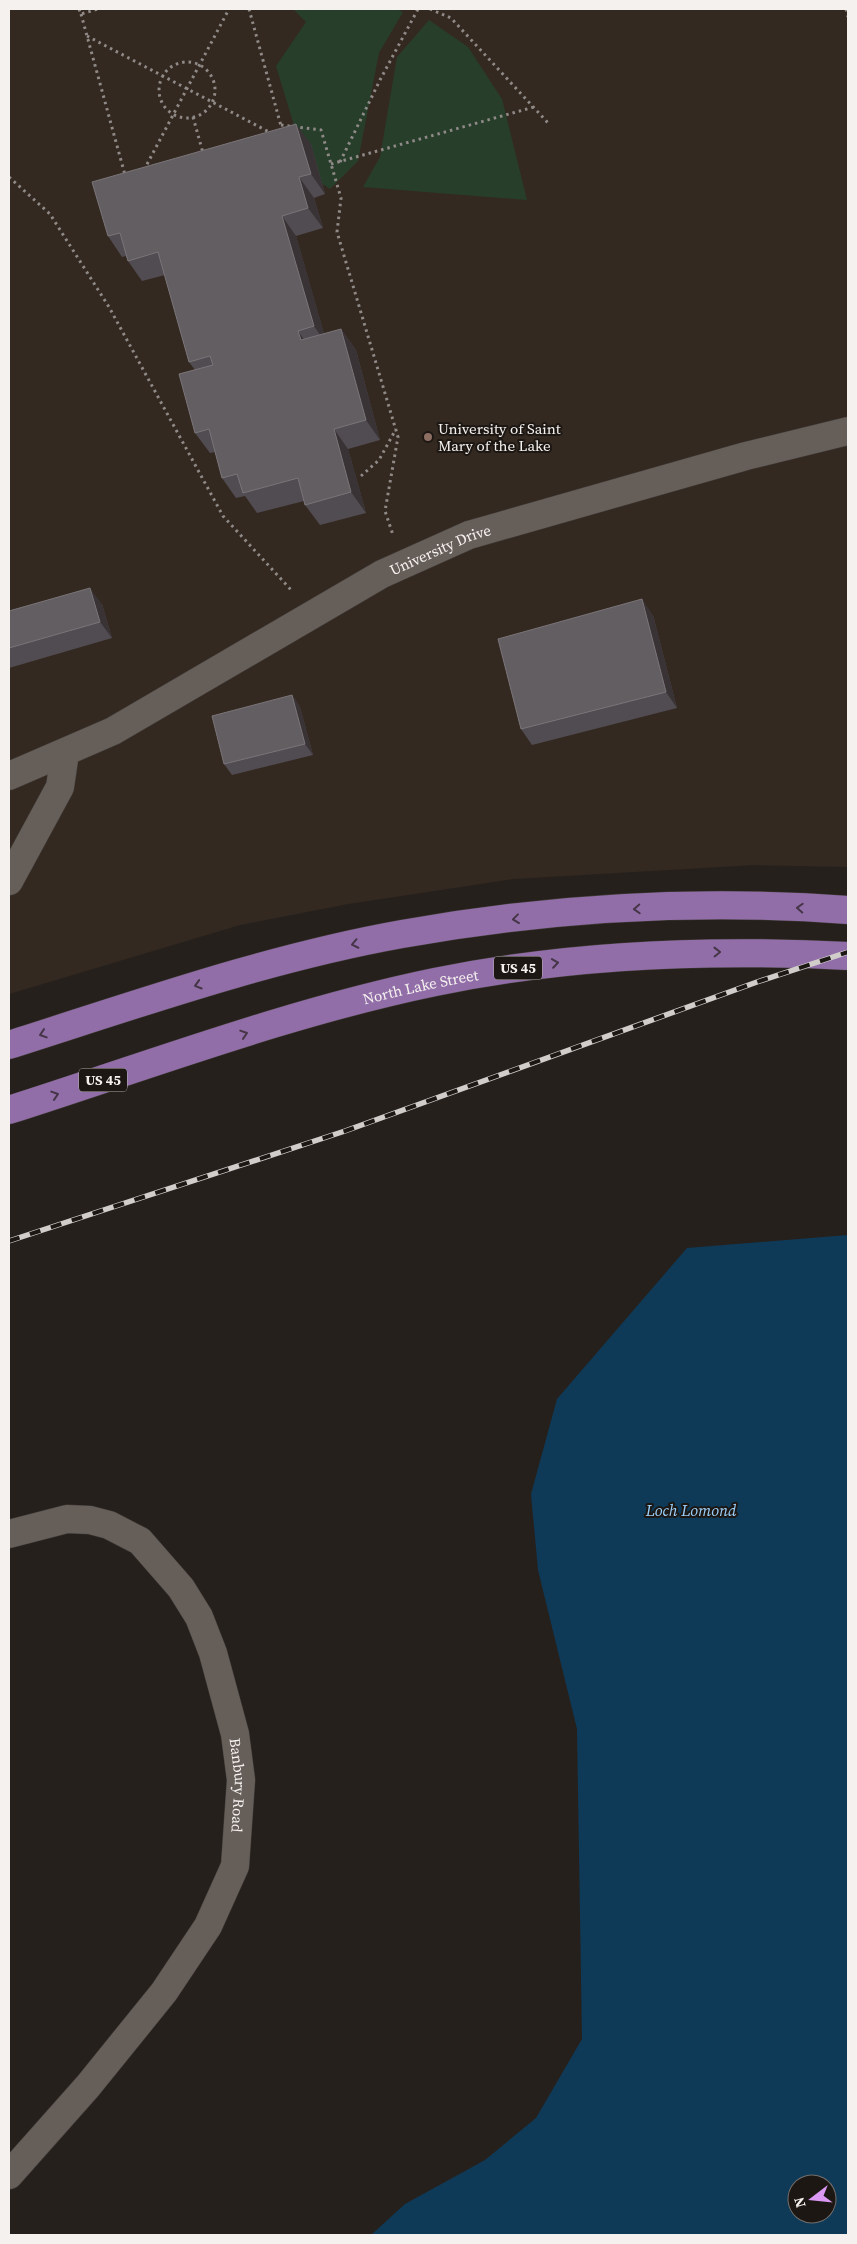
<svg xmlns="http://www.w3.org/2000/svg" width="857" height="2244" viewBox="0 0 857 2244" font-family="'Source Serif 4',serif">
	<rect width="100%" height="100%" fill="#26201c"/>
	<path fill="#342921" d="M9 9H848V867L755 865 513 879 348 904 240 925 9 994Z"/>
	<path fill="#273e2b" d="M293 9H396L403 12 379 53 358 161 330 189 309 175 276 66 306 22Z
		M429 20 468 47 502 99 527 200 363 187 380 157 397 57Z"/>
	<path fill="#0e3a58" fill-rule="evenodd" d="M848 1235V2235H371L405 2204 485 2160 536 2118 582 2039 577 1729 538 1570 531 1494 557 1399 687 1248ZM797 2184H827V2214H797Z"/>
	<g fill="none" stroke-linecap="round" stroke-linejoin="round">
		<g stroke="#423d3a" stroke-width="29">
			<g id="minor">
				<path id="s1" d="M9 776 113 731 382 574 469 535 746 456 848 431"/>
				<path d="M9 881 60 787 65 753"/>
				<path id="s2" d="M9 1534 67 1519 90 1520 109 1525 140 1541 181 1588 199 1617 213 1653 235 1734 241 1780 235 1866 208 1926 164 1992 88 2086 9 2175"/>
			</g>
		</g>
		<g stroke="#423d3a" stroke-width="29">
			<g id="major">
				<path d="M9 1045C138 1004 268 958 402 934 548 908 701 899 848 910"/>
				<path id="s3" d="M9 1110C150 1065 290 1012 435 982 571 954 710 949 848 956"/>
			</g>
		</g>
		<path stroke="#8f8a87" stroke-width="3" stroke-dasharray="2.5 4" stroke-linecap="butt" d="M79 9 81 14 98 9
			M249 9 281 126
			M430 9 451 18 549 124
			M846 9 848 17
			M81 14 125 175
			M87 36 271 133
			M159 90a28 28 0 1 1 56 0a28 28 0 1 1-56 0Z
			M193 117 203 153
			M281 125 321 130 341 198 337 232 398 437 385 511 393 535
			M340 162 380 80 418 9
			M331 164 534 107
			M144 170 229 9
			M9 177 50 214 109 307 223 516 293 592
			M361 476 379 460 396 429"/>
		<use href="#minor" stroke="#655e59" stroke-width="28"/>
		<use href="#major" stroke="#916ea8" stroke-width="28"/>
		<g stroke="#d1cdcb" stroke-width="5.5">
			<path id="rail" d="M9 1241 345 1131 757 982 848 952"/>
		</g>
		<use href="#rail" stroke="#1c1713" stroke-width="4" stroke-dasharray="11" stroke-linecap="butt"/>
	</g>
	<path fill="#514c51" d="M311 144 325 194 314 198 323 228 296 236 324 334 341 329 356 350 380 440 348 449 366 513 320 525 305 505 304 501 257 513 245 496 236 498 222 478 215 452 210 453 195 433V370L189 362 165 275 142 281 128 261 126 256 122 257 108 236Z
		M102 604 112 638 9 668V611Z
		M653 615 677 708 532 745 521 729Z
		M292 695 300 707 313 755 232 775 224 764Z"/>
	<path fill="#393335" d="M296 124 311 144 325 194 311 174Z
		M299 177 314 198 323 228 308 208Z
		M282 216 296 236 328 347 314 326Z
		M341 329 356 350 380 440 366 420Z
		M298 331 312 351 301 340Z
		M334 429 348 449 366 513 351 492Z
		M90 588 102 604 112 638 100 622Z
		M642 599 653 615 677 708 666 692Z
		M292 695 300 707 313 755 305 744Z"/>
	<path fill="#635e62" stroke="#7a7578" d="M296 124 311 174 299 177 308 208 282 216 314 326 298 331 301 340 341 329 366 420 334 429 351 492 305 505 298 478 243 493 237 474 222 478 209 429 195 433 179 374 213 365 210 356 189 362 158 252 128 261 120 233 108 236 92 182Z
		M90 588 100 622 9 648V611Z
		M642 599 666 692 521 729 498 639Z
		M292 695 305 744 224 764 212 716Z"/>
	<defs><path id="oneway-chevron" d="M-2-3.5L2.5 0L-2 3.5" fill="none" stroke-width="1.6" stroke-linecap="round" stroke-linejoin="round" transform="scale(1.25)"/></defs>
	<g stroke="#453547">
		<use href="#oneway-chevron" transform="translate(800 908) rotate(-177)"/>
		<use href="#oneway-chevron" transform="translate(637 909) rotate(177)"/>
		<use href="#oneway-chevron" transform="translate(516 919) rotate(173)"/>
		<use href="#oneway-chevron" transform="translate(355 944) rotate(168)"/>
		<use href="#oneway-chevron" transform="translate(717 952) rotate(-1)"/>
		<use href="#oneway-chevron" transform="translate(555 963) rotate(-8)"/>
		<use href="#oneway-chevron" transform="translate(198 985) rotate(163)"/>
		<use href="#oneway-chevron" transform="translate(43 1034) rotate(162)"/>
		<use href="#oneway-chevron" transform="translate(244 1034) rotate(-18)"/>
		<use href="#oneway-chevron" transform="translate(55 1095) rotate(-18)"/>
	</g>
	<circle fill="#8d6e63" stroke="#1c1713" stroke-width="2" cx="428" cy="437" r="5"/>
	<g text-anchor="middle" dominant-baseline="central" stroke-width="4" stroke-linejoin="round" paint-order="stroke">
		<g fill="#1c1713" stroke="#b4b0ad" stroke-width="1">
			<rect x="494" y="956.5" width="48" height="23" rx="4"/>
			<rect x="79" y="1068.5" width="48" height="23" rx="4"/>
		</g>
		<g font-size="14" font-weight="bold" fill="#f5f1ef">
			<text x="518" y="968">US 45</text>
			<text x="103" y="1080">US 45</text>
		</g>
		<g font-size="15" fill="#f5f1ef" stroke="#1c1713" text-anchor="start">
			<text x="438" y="428">University of Saint<tspan x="438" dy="17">Mary of the Lake</tspan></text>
		</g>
		<g font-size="15" fill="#f5f1ef" stroke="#1c1713">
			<text stroke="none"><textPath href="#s1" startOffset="488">University Drive</textPath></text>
			<text stroke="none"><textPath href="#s3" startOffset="430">North Lake Street</textPath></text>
			<text stroke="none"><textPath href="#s2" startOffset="408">Banbury Road</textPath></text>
		</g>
		<g font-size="16" font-style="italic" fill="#9cd0fb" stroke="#1c1713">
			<text x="691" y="1510">Loch Lomond</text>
		</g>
	</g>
	<rect width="857" height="2244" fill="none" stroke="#f5f1ef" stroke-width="20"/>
	<g transform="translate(812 2199) rotate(254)"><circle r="24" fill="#1c1713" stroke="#736e6b"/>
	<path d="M0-4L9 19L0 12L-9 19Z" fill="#dc99f4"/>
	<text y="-8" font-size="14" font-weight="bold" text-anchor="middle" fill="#f5f1ef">N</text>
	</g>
</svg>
